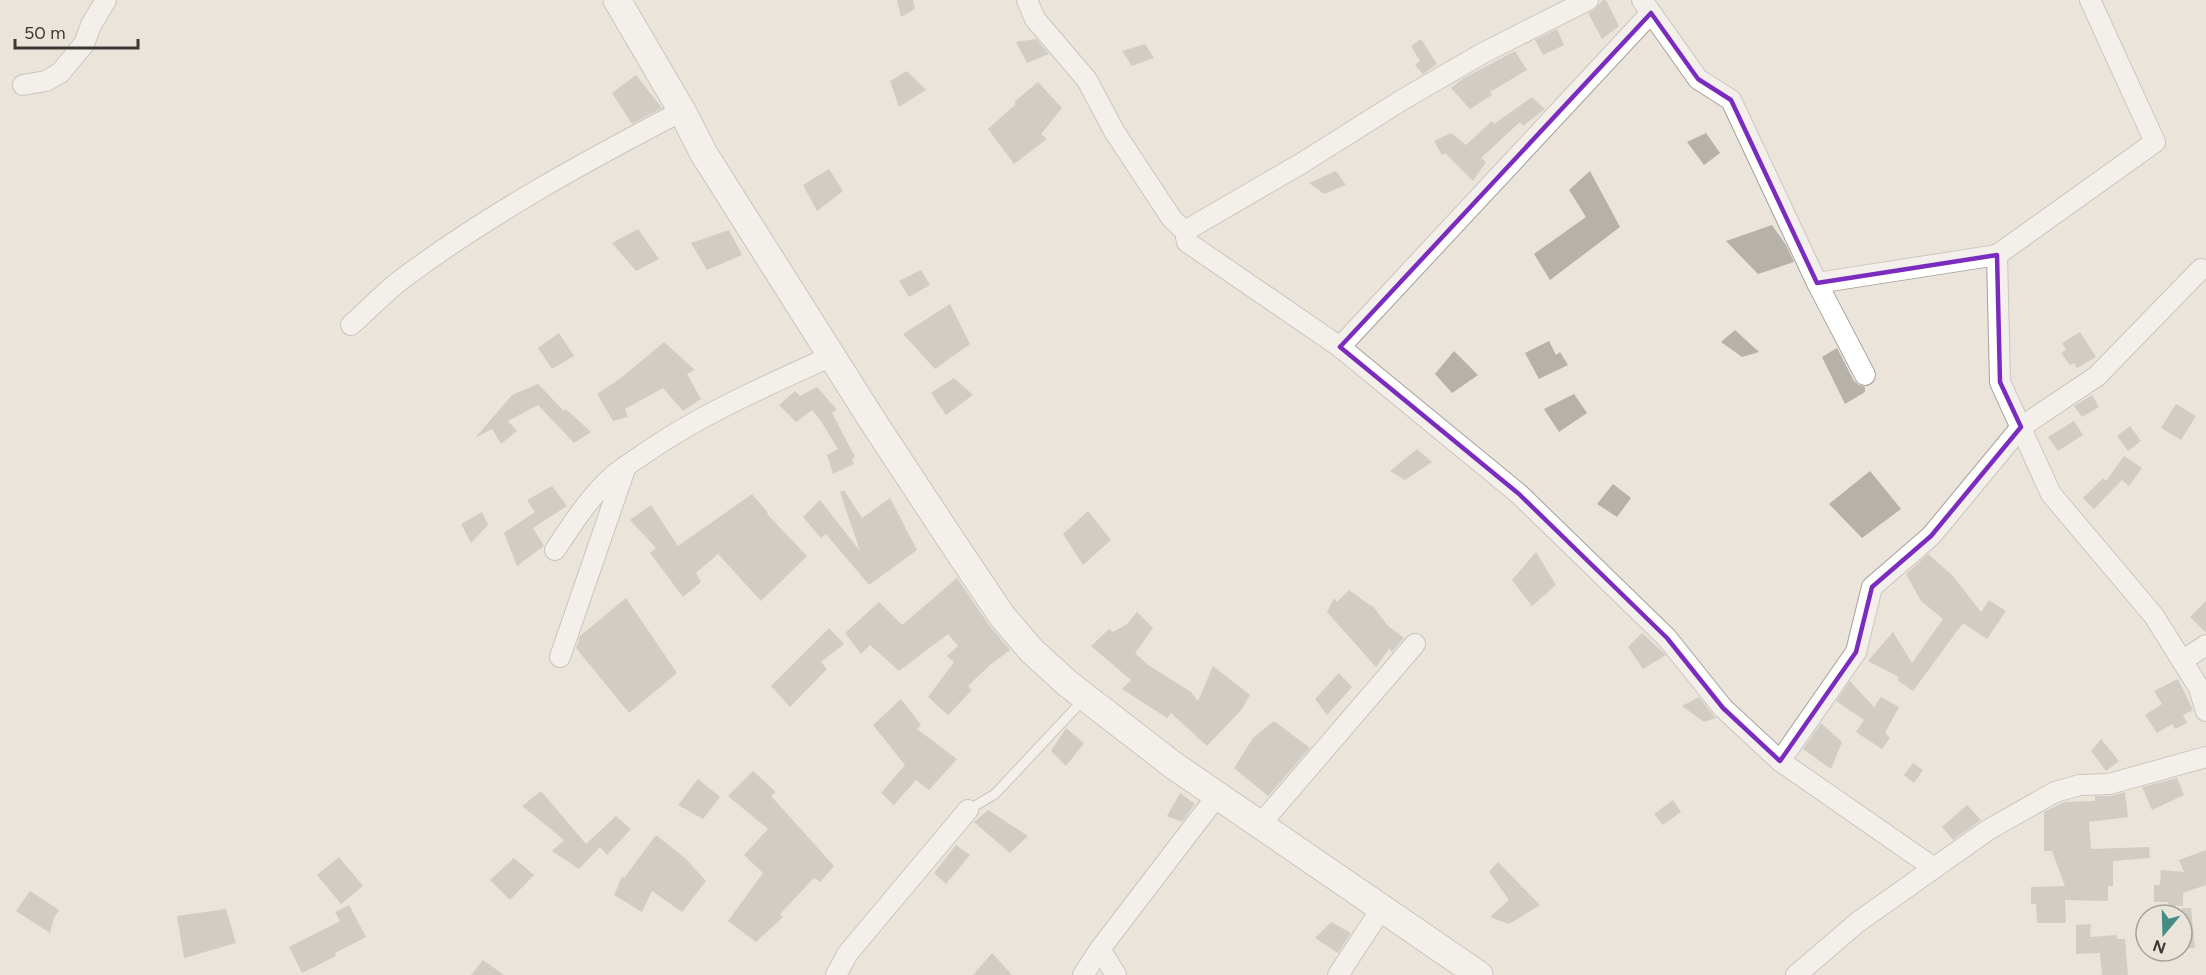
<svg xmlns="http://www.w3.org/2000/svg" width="2206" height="975" font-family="Figtree,sans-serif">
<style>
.building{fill:#b7b2a9}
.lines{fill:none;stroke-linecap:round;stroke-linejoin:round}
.lane-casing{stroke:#a6a198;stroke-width:11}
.street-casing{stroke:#a6a198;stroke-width:22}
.secondary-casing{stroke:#a6a198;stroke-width:29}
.lane{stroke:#fff;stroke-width:9}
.street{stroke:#fff;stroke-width:20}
.secondary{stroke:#fff;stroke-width:27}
.marked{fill:none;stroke:#7b2cbf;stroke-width:4.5;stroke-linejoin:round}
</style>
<rect width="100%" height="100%" fill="#eae4db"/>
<g class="building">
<polygon points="897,0 913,0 915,9 901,17"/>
<polygon points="1603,0 1606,0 1619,26 1602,39 1588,13 1594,10"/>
<polygon points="1557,29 1564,45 1543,55 1535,40"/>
<polygon points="1036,39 1049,54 1027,63 1016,42"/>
<polygon points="1421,39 1437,64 1423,74 1415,65 1420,61 1411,46"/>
<polygon points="1145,44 1154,58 1132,66 1122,51"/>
<polygon points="1515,51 1527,70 1490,92 1492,95 1470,109 1451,88 1462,79"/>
<polygon points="907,71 926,90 899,107 890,81"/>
<polygon points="636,75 662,108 632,124 612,93"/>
<polygon points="1038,82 1062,108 1041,134 1047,139 1014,164 988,129 1016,104 1014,102"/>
<polygon points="1532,97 1545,109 1523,126 1520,122 1481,158 1486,162 1473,181 1445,153 1442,155 1434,141 1451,133 1466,145 1492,121 1494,124"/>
<polygon points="1706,133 1720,153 1704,165 1687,142"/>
<polygon points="829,169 843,191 817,211 803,185"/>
<polygon points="1336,171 1346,185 1324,194 1309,183"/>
<polygon points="1590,171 1620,227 1550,280 1534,254 1586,217 1569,190"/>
<polygon points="1772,225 1786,245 1794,262 1758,274 1726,241"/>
<polygon points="638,229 659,259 636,271 612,243"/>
<polygon points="729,230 742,255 707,270 691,243"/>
<polygon points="921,270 930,285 909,297 899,281"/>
<polygon points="950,304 970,344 935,369 903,334"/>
<polygon points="1735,330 1759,352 1742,357 1721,342"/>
<polygon points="2080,332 2096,357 2077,368 2074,363 2070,365 2061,353 2066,350 2062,343"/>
<polygon points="559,333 574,356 552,369 538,348"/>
<polygon points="1549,341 1556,355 1560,352 1568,365 1539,379 1525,353"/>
<polygon points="664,342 695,370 687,374 701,399 683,411 663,388 625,409 628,417 613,421 597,394 621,378"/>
<polygon points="1837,348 1854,381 1859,385 1865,387 1865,392 1845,404 1822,357"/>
<polygon points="1454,351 1478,375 1452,393 1435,374"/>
<polygon points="954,378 973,395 946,415 931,393"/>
<polygon points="538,384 564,411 566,409 591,432 574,443 538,405 508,421 517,431 501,444 492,429 475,438 512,395"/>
<polygon points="817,387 837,410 832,413 855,457 852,459 854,464 833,474 827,455 838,449 821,421 812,410 796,422 779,405 795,391 800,396"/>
<polygon points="1574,394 1587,413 1559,432 1544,409"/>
<polygon points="2092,395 2099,407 2082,417 2074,406"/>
<polygon points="2176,404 2196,416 2181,440 2161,428"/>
<polygon points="2074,421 2083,435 2058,451 2048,437"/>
<polygon points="2130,426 2141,441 2128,451 2117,436"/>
<polygon points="1417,449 1432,462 1405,480 1390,471"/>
<polygon points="2124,456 2142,468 2129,486 2122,480 2094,509 2083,498 2103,478 2106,481"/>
<polygon points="1870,471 1901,509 1862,538 1829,504"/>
<polygon points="1613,484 1631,498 1617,517 1597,504"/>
<polygon points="552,486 567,506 533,528 544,546 517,566 504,533 535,512 527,500"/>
<polygon points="844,490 862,518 890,498 917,550 869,585 826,534 821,538 803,517 820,500 860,551 840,492"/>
<polygon points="752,494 768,513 767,514 807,556 761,601 718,554 696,573 701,582 683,597 650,553 656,548 630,520 651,505 678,546"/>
<polygon points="1088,511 1111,540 1083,565 1063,534"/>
<polygon points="482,512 488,525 471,543 461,524"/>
<polygon points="1536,552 1556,585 1532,606 1512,580"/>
<polygon points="1928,554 1952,575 1981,612 1989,600 2006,611 1987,639 1963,623 1913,691 1897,680 1899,677 1868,661 1893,632 1912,663 1943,619 1921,601 1906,574"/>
<polygon points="957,578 989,625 1010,650 990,665 968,686 972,690 948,715 928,697 954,662 947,656 958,646 948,634 899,671 870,645 861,654 845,633 879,602 902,625"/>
<polygon points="1349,590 1371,606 1372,605 1388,626 1404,638 1392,652 1389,649 1376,667 1327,612 1334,598 1337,602"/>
<polygon points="626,598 677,673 629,713 576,648 580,636"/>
<polygon points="2206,601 2206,633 2190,617"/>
<polygon points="1137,612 1153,628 1135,653 1148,665 1191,692 1198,701 1213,666 1250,695 1242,709 1207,746 1171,713 1167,718 1122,689 1131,680 1091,646 1109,629 1113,632 1127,624"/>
<polygon points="829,628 844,644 821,662 827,669 790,707 771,686"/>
<polygon points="1642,633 1666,655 1643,669 1628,647"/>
<polygon points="1339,673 1352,687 1327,715 1315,699"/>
<polygon points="2178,679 2193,710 2183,715 2187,723 2175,729 2172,724 2157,733 2145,715 2162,704 2154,691"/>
<polygon points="1850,681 1874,707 1881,697 1899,707 1885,733 1890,738 1882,749 1856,732 1864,720 1836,701"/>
<polygon points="1699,697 1714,716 1716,718 1704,722 1682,706"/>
<polygon points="901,699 921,725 917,729 957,759 929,790 916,780 894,805 881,793 905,765 873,725"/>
<polygon points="1274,721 1310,748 1268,796 1234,768 1253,738"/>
<polygon points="1821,723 1842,742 1831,769 1803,749"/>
<polygon points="1066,728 1084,743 1066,766 1051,751"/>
<polygon points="2101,739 2119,761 2106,771 2091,751"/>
<polygon points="1913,763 1923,770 1914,783 1904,775"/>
<polygon points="753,771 776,792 771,796 834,866 820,882 814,878 780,914 783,917 756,942 728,921 763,873 744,855 768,829 728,796"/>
<polygon points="2177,778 2184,795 2152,810 2142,787"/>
<polygon points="698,779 720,797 703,819 678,805"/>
<polygon points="541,791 586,844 616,816 631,829 607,855 600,847 579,869 552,851 564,840 522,806"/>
<polygon points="2125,792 2128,817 2089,822 2091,849 2149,847 2150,858 2113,861 2113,886 2108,886 2108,901 2065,900 2066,923 2037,923 2036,904 2031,904 2031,887 2065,886 2052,851 2044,851 2044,812 2064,802 2095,801 2095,796 2110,796"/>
<polygon points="1180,793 1195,804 1182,822 1167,816"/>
<polygon points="1673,800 1681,812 1663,825 1654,814"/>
<polygon points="1967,805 1981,820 1953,840 1942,827"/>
<polygon points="988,810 1028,836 1010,853 974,822"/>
<polygon points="656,835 686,859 706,881 682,912 652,891 642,912 614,895 622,877 624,878"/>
<polygon points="956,845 970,855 946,884 934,873"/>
<polygon points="2206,850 2206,885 2183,893 2183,906 2168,906 2168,902 2154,902 2154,885 2160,885 2161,870 2184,872 2179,860"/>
<polygon points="339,857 363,886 341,904 317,875"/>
<polygon points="514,858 534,875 510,900 490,880"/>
<polygon points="1498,862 1540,905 1509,924 1490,917 1509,900 1489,872"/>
<polygon points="30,891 59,910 54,918 50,933 16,911"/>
<polygon points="349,905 366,937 335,953 336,956 302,973 289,947 340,921 335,912"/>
<polygon points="2182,908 2191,908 2195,948 2182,948"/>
<polygon points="226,909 236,943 184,958 177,916"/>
<polygon points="1331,922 1351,933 1338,953 1315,938"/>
<polygon points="2091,924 2090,937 2117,935 2117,939 2125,939 2128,975 2102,975 2100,953 2076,954 2076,925"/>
<polygon points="992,953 1012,975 973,975"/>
<polygon points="483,960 504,975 471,975"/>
</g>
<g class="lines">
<g class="lane-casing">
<polyline id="lane" points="968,810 995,794 1084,699"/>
</g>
<g class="street-casing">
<g id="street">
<polyline points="1027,0 1035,19 1087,80 1114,131 1172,219 1185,231 1187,242 1340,347 1519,494 1667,638 1723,708 1780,761 1934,868"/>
<polyline points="1642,0 1698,79 1731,100 1817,283 1997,255 2000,382 2051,494 2154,616 2199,688 2206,711"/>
<polyline points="23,85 46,81 60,73 84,44 91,25 106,0"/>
<polyline points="1185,231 1302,163 1402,100 1483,53 1588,0"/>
<polyline points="1997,255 2155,142 2090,0"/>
<polyline points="1817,283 1865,375"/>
<path d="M 351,325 C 368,310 384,293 402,279 C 489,214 586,161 682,111"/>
<polyline points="1340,347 1651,13"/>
<path d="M 555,550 C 573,523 590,496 615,474 C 624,467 635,460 645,453 C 703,413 768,385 832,356"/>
<polyline points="560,657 626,466"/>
<polyline points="2182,661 2206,645"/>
<polyline points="1780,761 1856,652 1872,587 1931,536 2021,427 2097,376 2201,269"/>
<polyline points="1257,823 1264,820 1415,644"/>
<polyline points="1100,949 1116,975"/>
<polyline points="836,975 848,953 968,810"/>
<polyline points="1083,975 1100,949 1217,796"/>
<polyline points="1338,975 1382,908"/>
<polyline points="1796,975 1858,922 1988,830 2055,792 2080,785 2109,784 2206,757"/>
</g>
</g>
<g class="secondary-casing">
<polyline id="secondary" points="617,0 682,111 704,154 874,423 953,543 1002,616 1031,650 1067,683 1173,765 1479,975"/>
</g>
<use href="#lane" class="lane"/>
<use href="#street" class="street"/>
<use href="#secondary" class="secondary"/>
</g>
<path d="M0 0H2206V975H0ZM 1651,13 L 1698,79 L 1731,100 L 1817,283 L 1997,255 L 2000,382 L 2021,427 L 1931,536 L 1872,587 L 1856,652 L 1780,761 L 1723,708 L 1667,638 L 1519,494 L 1340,347 Z" fill="#eae4db" fill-opacity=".55" fill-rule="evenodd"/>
<path class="marked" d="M 1651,13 L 1698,79 L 1731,100 L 1817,283 L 1997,255 L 2000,382 L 2021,427 L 1931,536 L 1872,587 L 1856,652 L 1780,761 L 1723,708 L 1667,638 L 1519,494 L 1340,347 Z"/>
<g transform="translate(2164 933) rotate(199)"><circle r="28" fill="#eae4db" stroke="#a4a099" stroke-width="1.5"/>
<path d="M0-4.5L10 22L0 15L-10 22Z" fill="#468c83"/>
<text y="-9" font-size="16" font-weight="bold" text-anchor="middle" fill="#3b3936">N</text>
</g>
<path d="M15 39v9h123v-9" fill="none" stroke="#3b3936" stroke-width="3"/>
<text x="24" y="39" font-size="18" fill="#3b3936" stroke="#eae4db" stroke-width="4.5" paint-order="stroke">50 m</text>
</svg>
